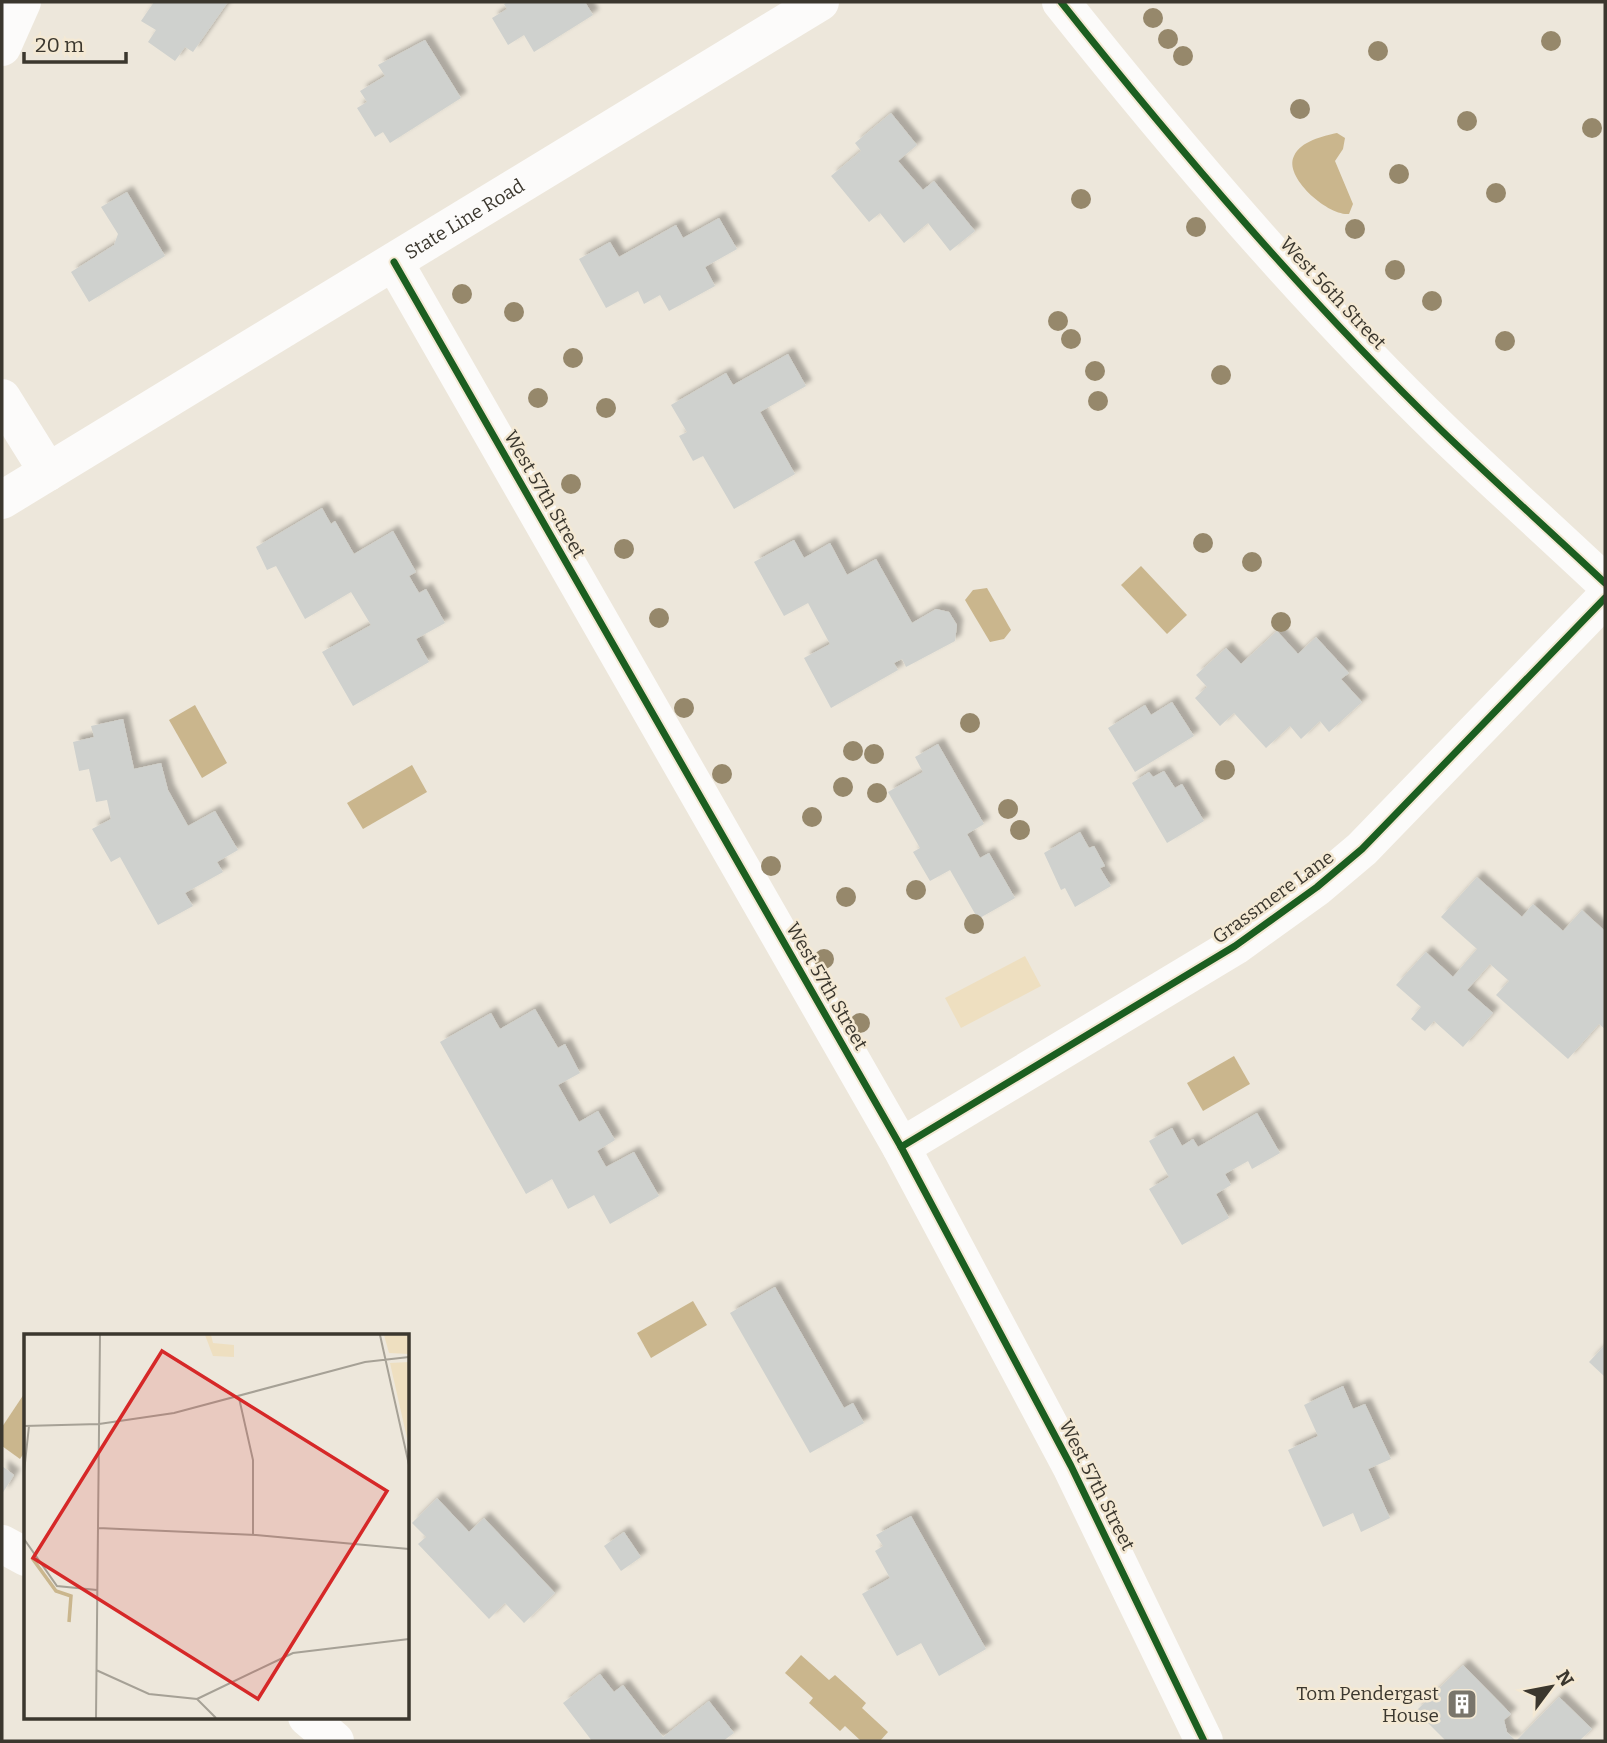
<svg xmlns="http://www.w3.org/2000/svg" width="1607" height="1743" font-family="Bitter,serif">
<style>
.green{fill:#eedfc0}
.water{fill:#cab68d}
.building{fill:#cfd1ce;filter:url(#shadow)}
.lines{fill:none;stroke-linecap:round;stroke-linejoin:round}
.street{stroke:#fcfbfa;stroke-width:38}
.secondary{stroke:#fcfbfa;stroke-width:38}
.cycleway-casing{stroke:#f4e9d4;stroke-width:11}
.cycleway{stroke:#1b5e20;stroke-width:7}
.tree{fill:#96886b}
.labels{text-anchor:middle;dominant-baseline:central;stroke-width:5;stroke-linejoin:round;paint-order:stroke}
.street-label{font-size:19px;fill:#3b372e;stroke:#f4e9d4}
.poi-label{font-size:19px;fill:#3b372e;stroke:#f4e9d4;text-anchor:end}
.inset-river{fill:none;stroke:#cab68d;stroke-width:3.5}
.inset-road{fill:none;stroke:#a6a196;stroke-width:2}
.view{fill:#d62828;fill-opacity:0.15;stroke:#d62828;stroke-width:3.5}
.inset-edge{fill:none;stroke:#3b372e;stroke-width:3.5}
</style>
<defs>
<filter id="shadow"><feDropShadow dx="6" dy="-6" stdDeviation="2" flood-color="#0004"/></filter>
</defs>
<rect width="100%" height="100%" fill="#ede7db"/>
<polygon class="green" points="1025,956 1041,986 961,1028 945,998"/>
<g class="water">
<path d="M 1337,133 L 1345,138 L 1343,149 L 1335,161 L 1353,204 L 1349,214 C 1328,216 1283,177 1294,156 C 1301,141 1323,136 1337,133 Z"/>
<polygon points="1141,566 1187,615 1167,634 1121,585"/>
<polygon points="987,588 1011,630 1004,639 990,642 965,600 973,590"/>
<polygon points="195,705 227,763 202,778 169,720"/>
<polygon points="412,765 427,792 363,829 347,803"/>
<polygon points="1234,1056 1250,1084 1203,1111 1187,1083"/>
<polygon points="693,1301 707,1325 651,1358 637,1333"/>
<polygon points="26,1391 26,1450 20,1459 2,1446 2,1427"/>
<polygon points="801,1655 829,1680 835,1675 866,1703 862,1708 888,1732 880,1741 861,1741 845,1726 840,1731 809,1703 813,1698 785,1673"/>
</g>
<g class="building">
<polygon points="154,2 228,2 193,52 185,47 175,61 148,42 156,30 141,21"/>
<polygon points="508,2 585,2 593,15 534,52 524,35 508,45 492,18 507,9 504,4"/>
<polygon points="425,40 461,98 390,143 383,132 375,137 357,108 367,102 360,91 385,76 378,65"/>
<polygon points="891,113 917,145 898,161 923,190 934,181 975,231 950,251 928,223 904,243 880,213 869,222 831,176 861,151 855,143"/>
<polygon points="127,192 165,256 89,302 71,272 114,245 118,234 101,207"/>
<polygon points="719,218 737,249 705,267 715,286 669,311 660,295 644,304 638,291 606,308 579,259 610,242 619,257 676,225 683,238"/>
<polygon points="788,354 806,386 760,412 795,474 734,509 703,456 693,461 679,436 687,432 671,405 726,373 733,385"/>
<polygon points="322,508 331,524 335,521 354,554 393,531 416,572 409,576 419,593 426,589 445,623 416,639 429,662 353,706 322,652 371,625 351,592 305,619 276,566 267,570 256,547"/>
<polygon points="794,540 804,558 830,543 847,575 876,559 912,623 936,609 949,612 957,625 955,641 906,667 902,659 894,663 898,670 831,708 804,658 830,644 808,603 784,616 754,562"/>
<polygon points="1277,631 1298,654 1316,637 1349,673 1341,679 1362,702 1329,732 1320,721 1301,739 1290,726 1266,748 1234,713 1220,726 1195,698 1207,687 1196,675 1226,648 1241,664"/>
<polygon points="1172,702 1194,736 1135,772 1108,728 1145,705 1151,715"/>
<polygon points="123,719 134,769 161,763 168,790 188,826 215,811 238,850 217,862 223,872 185,893 193,906 158,925 120,857 111,862 92,829 111,819 107,800 96,802 89,769 79,771 73,742 94,737 91,726"/>
<polygon points="938,744 984,824 967,834 980,858 989,853 1015,898 978,919 950,870 930,881 913,852 920,848 888,792 923,772 915,757"/>
<polygon points="1164,771 1175,788 1182,784 1204,821 1167,843 1132,783 1149,772 1153,777"/>
<polygon points="1080,832 1089,848 1094,846 1105,866 1100,868 1111,886 1075,907 1065,888 1061,890 1044,853"/>
<polygon points="1477,877 1522,917 1533,904 1563,931 1582,910 1605,931 1605,1029 1599,1024 1568,1059 1496,995 1509,981 1490,964 1467,990 1493,1013 1463,1047 1434,1021 1425,1031 1411,1019 1421,1007 1396,985 1426,952 1453,977 1477,949 1441,917"/>
<polygon points="535,1009 558,1048 565,1044 580,1073 558,1085 579,1122 598,1111 615,1140 597,1151 606,1167 634,1152 659,1196 610,1224 594,1195 568,1209 552,1179 526,1194 440,1042 491,1013 500,1029"/>
<polygon points="1257,1113 1280,1153 1252,1169 1248,1161 1225,1174 1231,1185 1216,1194 1229,1218 1182,1245 1149,1189 1169,1177 1149,1141 1172,1128 1182,1146 1193,1139 1198,1147"/>
<polygon points="775,1287 844,1408 853,1403 864,1423 810,1453 730,1313"/>
<polygon points="1605,1345 1605,1377 1589,1362"/>
<polygon points="1343,1386 1353,1409 1365,1404 1391,1459 1368,1469 1390,1518 1361,1532 1353,1513 1323,1527 1288,1450 1318,1436 1304,1405"/>
<polygon points="2,1466 14,1475 2,1494"/>
<polygon points="437,1498 469,1532 484,1518 555,1593 524,1623 505,1603 489,1619 418,1544 426,1537 412,1523"/>
<polygon points="911,1516 986,1649 939,1676 921,1643 897,1656 862,1594 890,1578 875,1551 883,1546 876,1535"/>
<polygon points="624,1532 641,1557 621,1571 604,1546"/>
<polygon points="1463,1665 1511,1714 1504,1720 1507,1732 1516,1741 1559,1697 1592,1729 1579,1741 1446,1741 1416,1711"/>
<polygon points="600,1674 614,1692 623,1685 663,1737 709,1701 734,1733 723,1741 592,1741 563,1703"/>
</g>
<g class="lines">
<g class="street">
<path d="M 1061,2 C 1179,150 1305,298 1442,431 C 1495,482 1551,532 1605,583"/>
<polyline points="2,47 22,2"/>
<polyline points="394,262 901,1147 1071,1466 1204,1741"/>
<polyline points="2,398 48,472"/>
<polyline points="901,1147 1235,946 1317,887 1362,849 1605,598"/>
<polyline points="2,1544 26,1557"/>
<polyline points="307,1717 335,1741"/>
</g>
<path class="secondary" id="s1" d="M 2,500 L 820,2"/>
<g class="cycleway-casing">
<g id="cycleway">
<path d="M 1061,2 C 1179,150 1305,298 1442,431 C 1495,482 1551,532 1605,583"/>
<polyline points="394,262 901,1147 1071,1466 1204,1741"/>
<polyline points="901,1147 1235,946 1317,887 1362,849 1605,598"/>
</g>
</g>
<use href="#cycleway" class="cycleway"/>
</g>
<g class="tree">
<circle cx="1153" cy="18" r="10"/>
<circle cx="1168" cy="39" r="10"/>
<circle cx="1551" cy="41" r="10"/>
<circle cx="1378" cy="51" r="10"/>
<circle cx="1183" cy="56" r="10"/>
<circle cx="1300" cy="109" r="10"/>
<circle cx="1467" cy="121" r="10"/>
<circle cx="1592" cy="128" r="10"/>
<circle cx="1399" cy="174" r="10"/>
<circle cx="1496" cy="193" r="10"/>
<circle cx="1081" cy="199" r="10"/>
<circle cx="1196" cy="227" r="10"/>
<circle cx="1355" cy="229" r="10"/>
<circle cx="1395" cy="270" r="10"/>
<circle cx="462" cy="294" r="10"/>
<circle cx="1432" cy="301" r="10"/>
<circle cx="514" cy="312" r="10"/>
<circle cx="1058" cy="321" r="10"/>
<circle cx="1071" cy="339" r="10"/>
<circle cx="1505" cy="341" r="10"/>
<circle cx="573" cy="358" r="10"/>
<circle cx="1095" cy="371" r="10"/>
<circle cx="1221" cy="375" r="10"/>
<circle cx="538" cy="398" r="10"/>
<circle cx="1098" cy="401" r="10"/>
<circle cx="606" cy="408" r="10"/>
<circle cx="571" cy="484" r="10"/>
<circle cx="1203" cy="543" r="10"/>
<circle cx="624" cy="549" r="10"/>
<circle cx="1252" cy="562" r="10"/>
<circle cx="659" cy="618" r="10"/>
<circle cx="1281" cy="622" r="10"/>
<circle cx="684" cy="708" r="10"/>
<circle cx="970" cy="723" r="10"/>
<circle cx="853" cy="751" r="10"/>
<circle cx="874" cy="754" r="10"/>
<circle cx="1225" cy="770" r="10"/>
<circle cx="722" cy="774" r="10"/>
<circle cx="843" cy="787" r="10"/>
<circle cx="877" cy="793" r="10"/>
<circle cx="1008" cy="809" r="10"/>
<circle cx="812" cy="817" r="10"/>
<circle cx="1020" cy="830" r="10"/>
<circle cx="771" cy="866" r="10"/>
<circle cx="916" cy="890" r="10"/>
<circle cx="846" cy="897" r="10"/>
<circle cx="974" cy="924" r="10"/>
<circle cx="824" cy="959" r="10"/>
<circle cx="860" cy="1023" r="10"/>
</g>
<defs>
<g id="building-square" transform="scale(1.575)"><rect x="-9" y="-9" width="18" height="18" rx="4" fill="#79756b" stroke="#f4e9d4"/><path d="M-4-6H4V6H1V3H-1V6H-4ZM-2.5-4.3h1.7v1.8h-1.7ZM.8-4.3h1.7v1.8H.8ZM-2.5-1h1.7V.8h-1.7ZM.8-1h1.7V.8H.8Z" fill="#fff"/></g>
</defs>
<g fill-rule="evenodd">
<use href="#building-square" x="1462" y="1704"/>
</g>
<g class="labels">
<g class="street-label">
<text stroke="none"><textPath href="#s1" startOffset="541">State Line Road</textPath></text>
<text transform="translate(1333 293) rotate(47)">West 56th Street</text>
<text transform="translate(545 494) rotate(60)">West 57th Street</text>
<text transform="translate(1273 897) rotate(-36)">Grassmere Lane</text>
<text transform="translate(827 986) rotate(60)">West 57th Street</text>
<text transform="translate(1097 1485) rotate(63)">West 57th Street</text>
</g>
<g class="poi-label">
<text x="1439" y="1693">Tom Pendergast<tspan x="1439" dy="22">House</tspan></text>
</g>
</g>
<g transform="translate(24 1334)">
<rect width="385" height="385" fill="#ede7db"/>
<path d="M 181,1 L 187,1 L 189,9 L 210,11 L 210,23 L 189,22 ZM 360,1 L 385,1 L 385,20 L 365,19 ZM 385,28 L 385,113 L 366,29 Z" fill="#eedfc0"/>
<path class="inset-river" d="M 8,224 L 32,257 L 47,262 L 45,288"/>
<path class="inset-road" d="M 356,1 L 385,131M 215,64 L 229,126 L 229,200M 0,92 L 75,90 L 150,79 L 341,28 L 385,23M 0,138 L 5,92M 74,194 L 232,201 L 385,215M 0,205 L 33,252 L 73,256M 72,336 L 125,360 L 173,365 L 192,384M 173,365 L 269,319 L 385,305M 72,384 L 76,1"/>
<path class="view" d="M 138,17 L 363,157 L 234,365 L 9,224 Z"/>
<rect width="385" height="385" class="inset-edge"/>
</g>
<rect width="1607" height="1743" fill="none" stroke="#3b372e" stroke-width="7"/>
<g transform="translate(1551 1687) rotate(58)" stroke="#f4e9d4" stroke-width="5" paint-order="stroke">
<path d="M0-5L12 26L0 18L-12 26Z" fill="#3b372e"/>
<text y="-10" font-size="19" font-weight="bold" text-anchor="middle" fill="#3b372e">N</text>
</g>
<path d="M24 52v10h102v-10" fill="none" stroke="#3b372e" stroke-width="3.5"/>
<text x="35" y="52" font-size="21" fill="#3b372e" stroke="#f4e9d4" stroke-width="5" paint-order="stroke">20 m</text>
</svg>
